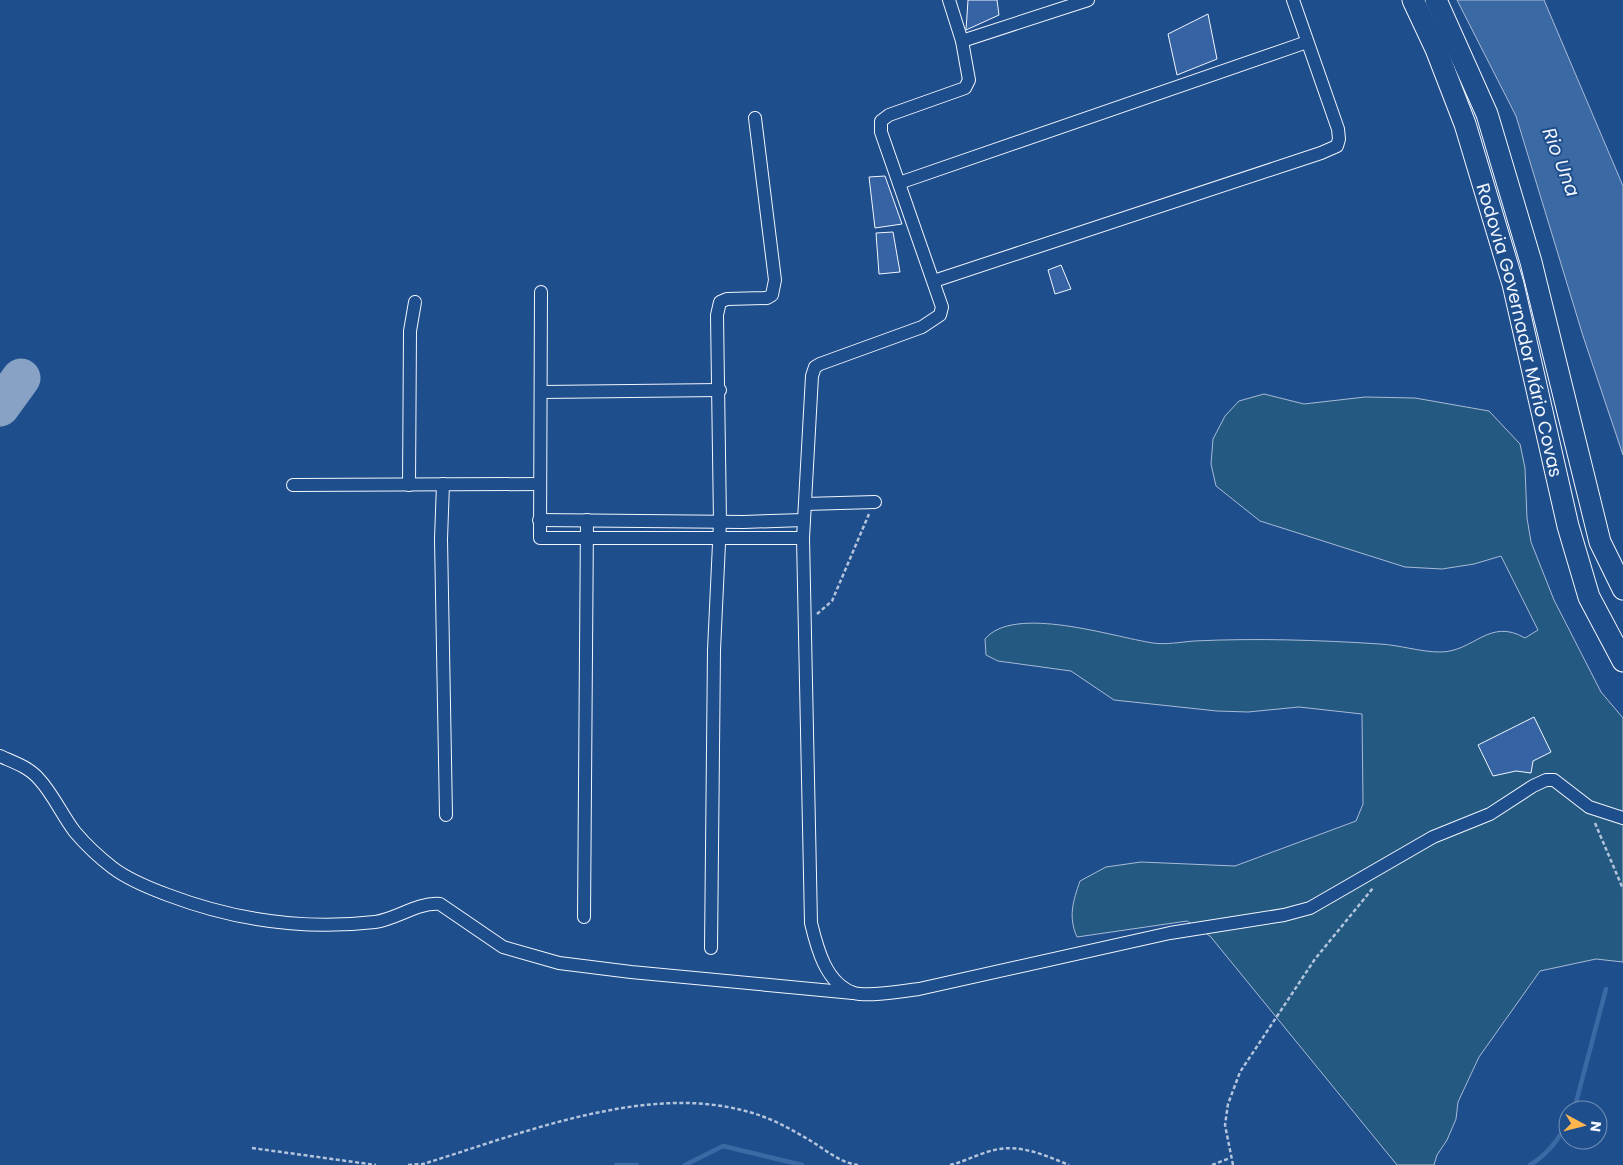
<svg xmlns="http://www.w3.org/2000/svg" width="1623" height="1165" font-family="Poppins,sans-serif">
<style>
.green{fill:#245a82;stroke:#a8bbd7}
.water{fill:#3b69a3;stroke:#a8bbd7}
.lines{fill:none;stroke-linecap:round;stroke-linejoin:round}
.stream{stroke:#3b69a3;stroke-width:4.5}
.taxiway{stroke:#88a2c6;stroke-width:39}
.building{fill:#3563a3;stroke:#f2f6ff}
.minor-casing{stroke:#f2f6ff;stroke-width:14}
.trunk-casing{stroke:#f2f6ff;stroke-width:23}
.path{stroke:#b3c4dc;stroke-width:2.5;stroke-dasharray:4 2.5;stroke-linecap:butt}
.minor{stroke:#1f4e8c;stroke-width:12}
.trunk{stroke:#1f4e8c;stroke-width:21}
.labels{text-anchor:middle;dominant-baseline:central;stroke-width:4;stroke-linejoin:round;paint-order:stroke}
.street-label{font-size:18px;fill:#f2f6ff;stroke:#1f4e8c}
.water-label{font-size:19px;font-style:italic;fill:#f2f6ff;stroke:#1f4e8c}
</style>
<rect width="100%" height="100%" fill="#1f4e8c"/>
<path class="green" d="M 1264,394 L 1304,404 L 1365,397 L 1415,398 L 1489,411 L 1520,444 L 1525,468 L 1527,518 L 1531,542 L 1554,600 L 1601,692 L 1623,718 L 1623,962 L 1596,959 L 1540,971 L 1479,1057 L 1458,1102 L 1456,1119 L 1447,1140 L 1437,1155 L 1434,1165 L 1397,1165 L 1210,936 L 1187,921 L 1077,937 C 1068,917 1073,901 1080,881 L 1106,867 L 1141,862 L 1235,866 L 1356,821 L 1363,804 L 1362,714 L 1299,707 L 1248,712 L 1217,711 L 1114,700 L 1071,671 L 998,661 L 986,655 L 985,639 C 1014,604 1113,637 1153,643 C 1166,645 1181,642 1194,641 C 1257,638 1318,640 1380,644 C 1400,645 1420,652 1440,652 C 1474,652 1489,617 1525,638 L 1538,630 L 1501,556 L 1474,564 L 1442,569 L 1405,567 L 1260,521 L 1216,486 L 1211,464 L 1213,439 L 1225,416 L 1239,401 Z"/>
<polygon class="water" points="1457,0 1544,0 1623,186 1623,455 1583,336 1516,116"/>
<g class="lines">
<g class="stream">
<polyline points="1574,1110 1606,989"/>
<polyline points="616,1165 637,1165"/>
<polyline points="685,1165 723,1146 802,1165"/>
<path d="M 1530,1165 C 1548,1154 1559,1140 1568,1121"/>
</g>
<polyline class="taxiway" points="0,407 21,378"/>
</g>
<g class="building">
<polygon points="968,0 997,0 999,15 966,30"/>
<polygon points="1208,14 1217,59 1177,75 1168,34"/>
<polygon points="885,176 902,224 875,228 869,177"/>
<polygon points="893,232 900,272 879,274 876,233"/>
<polygon points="1061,265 1071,289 1055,294 1048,270"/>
<polygon points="1534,717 1551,752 1533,761 1531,773 1516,771 1493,776 1478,745"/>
</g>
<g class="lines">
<g class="minor-casing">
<g id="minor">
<path d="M 949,0 L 962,41 L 969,80 L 965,88 L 889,115 L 881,121 L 881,132 L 942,307 L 940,315 L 922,327 L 820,364 L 815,367 L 812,376 L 803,538 L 811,923 C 817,948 826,984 854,993 C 869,997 903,991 919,989 L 1170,933 L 1284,915 L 1310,908 L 1433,837 L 1490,814 L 1533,786 L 1546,780 L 1554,780 L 1589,807 L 1623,818"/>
<polyline points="962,41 1088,0"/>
<polyline points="899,183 1307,42"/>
<polyline points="934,281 1321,153 1337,146 1339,139 1338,129 1293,0"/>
<polyline points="541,292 540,538 803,538"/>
<polyline points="542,392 720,390"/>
<polyline points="443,484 441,539 446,815"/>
<polyline points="293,485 540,484"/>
<polyline points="409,485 410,331 415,302"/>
<polyline points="805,504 875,502"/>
<polyline points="539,520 743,522 804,520"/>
<path d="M 0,756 C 13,762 29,767 39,779 C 53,794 62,815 75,832 C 86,845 100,858 113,868 C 129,880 149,888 168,895 C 234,920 305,930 375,922 C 397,919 417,902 440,904 L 503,947 L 559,963 L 631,972 L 853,993"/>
<polyline points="584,917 587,520"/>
<polyline points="711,948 714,650 720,522 717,315 720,302 727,299 767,298 772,295 775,280 755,118"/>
</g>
</g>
<g class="trunk-casing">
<g id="trunk">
<path id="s1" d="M 1413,0 L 1436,49 L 1465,124 L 1513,284 L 1568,526 L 1589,597 L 1623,661"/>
<polyline points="1436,0 1487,114 1531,262 1600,542 1623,589"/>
</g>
</g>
<g class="path">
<polyline points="817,614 832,601 869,514"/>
<polyline points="1595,823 1623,889"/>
<polyline points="252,1148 376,1165"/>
<path d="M 408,1165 L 423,1164 C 521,1134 646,1082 749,1112 C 771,1118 791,1129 811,1141 C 826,1150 840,1163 858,1165"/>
<path d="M 950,1165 C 963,1162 974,1156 987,1152 C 1016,1142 1042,1154 1069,1165"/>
<polyline points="1212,1165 1230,1158"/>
<polyline points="1233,1165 1225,1125 1228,1104 1240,1072 1315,959 1373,888"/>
</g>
<use href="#minor" class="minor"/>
<use href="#trunk" class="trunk"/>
</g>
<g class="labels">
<g class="street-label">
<text stroke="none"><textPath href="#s1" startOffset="348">Rodovia Governador Mário Covas</textPath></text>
</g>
<g class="water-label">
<text transform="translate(1561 162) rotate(69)">Rio Una</text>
</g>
</g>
<g transform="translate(1583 1125) rotate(97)"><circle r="24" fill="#1f4e8c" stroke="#7391ba"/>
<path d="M0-4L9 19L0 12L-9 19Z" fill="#ffb74d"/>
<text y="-8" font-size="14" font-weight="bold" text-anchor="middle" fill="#f2f6ff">N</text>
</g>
</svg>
